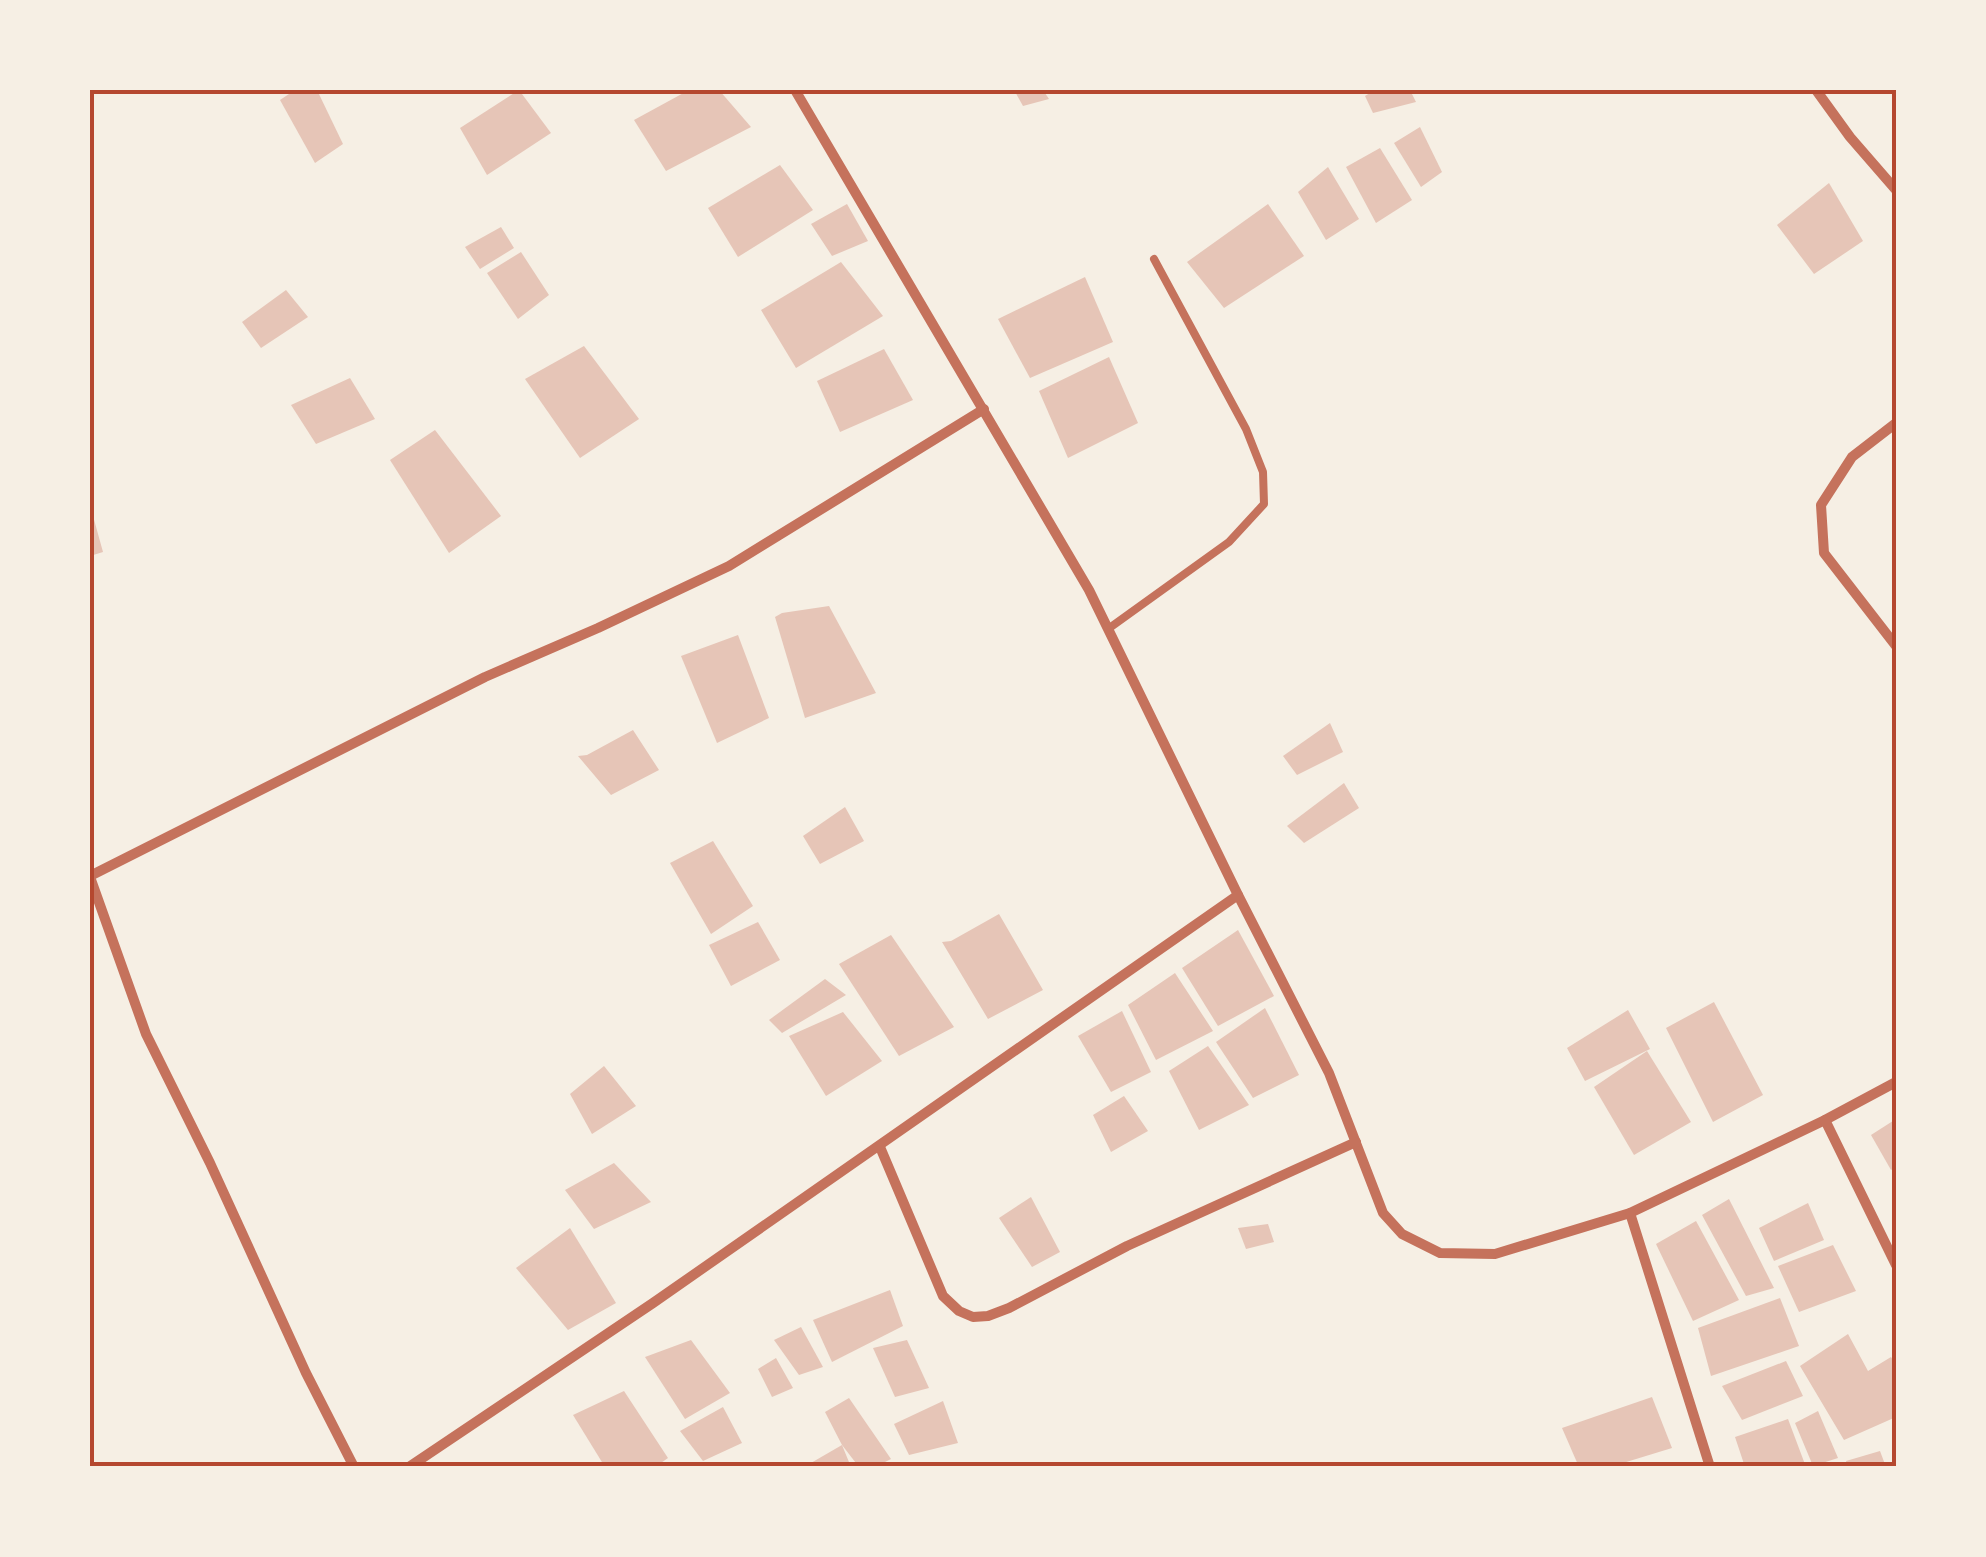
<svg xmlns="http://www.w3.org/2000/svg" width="1986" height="1557" font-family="Poppins,sans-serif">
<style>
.building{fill:#e6c5b7}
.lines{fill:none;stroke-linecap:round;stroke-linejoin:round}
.service{stroke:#c5725c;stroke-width:8}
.minor{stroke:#c5725c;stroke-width:10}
.neatline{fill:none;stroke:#b5482f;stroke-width:4}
</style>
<rect width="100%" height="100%" fill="#f6efe4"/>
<g class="building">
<polygon points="295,90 317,90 343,144 315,163 280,100"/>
<polygon points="519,90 551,133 487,175 460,128"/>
<polygon points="689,90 719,90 751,127 666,171 634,120"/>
<polygon points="1014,90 1043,90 1049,99 1023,106"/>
<polygon points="1375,90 1410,90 1416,102 1373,113 1365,96"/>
<polygon points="1420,127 1442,172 1421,187 1394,143"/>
<polygon points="1380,148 1412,200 1376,223 1346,167"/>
<polygon points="780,165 813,210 738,257 708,208"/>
<polygon points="1328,167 1359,219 1326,240 1298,192"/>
<polygon points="1829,183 1863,241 1814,274 1777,225"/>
<polygon points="847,204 868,241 832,256 811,224"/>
<polygon points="1268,204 1304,256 1224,308 1187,262"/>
<polygon points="501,227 514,248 480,269 465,247"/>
<polygon points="521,252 549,295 518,319 487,273"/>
<polygon points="841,262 883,316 796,368 761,310"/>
<polygon points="1085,277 1113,342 1030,378 998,319"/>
<polygon points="286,290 308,317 261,348 242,322"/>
<polygon points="584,346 639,419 580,458 525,379"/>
<polygon points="884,349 913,400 840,432 817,381"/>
<polygon points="1109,357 1138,423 1068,458 1039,391"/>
<polygon points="350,378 375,419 316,444 291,405"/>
<polygon points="435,430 501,516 449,553 390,460"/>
<polygon points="90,505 103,552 90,556"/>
<polygon points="829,606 876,693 805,718 775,617 782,613"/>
<polygon points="738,635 769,718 717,743 681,656"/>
<polygon points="1330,723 1343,752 1297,775 1283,756"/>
<polygon points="633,730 659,770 611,795 578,756 587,755"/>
<polygon points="1344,783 1359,808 1304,843 1287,826"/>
<polygon points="845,807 864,841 820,864 803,836"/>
<polygon points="713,841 753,906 711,934 670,863"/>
<polygon points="999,914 1043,990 988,1019 942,942 951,941"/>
<polygon points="758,922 780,960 731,986 709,945"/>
<polygon points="1238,930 1274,996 1218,1026 1182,968"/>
<polygon points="891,935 954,1027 899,1056 839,964"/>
<polygon points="1175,973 1213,1031 1156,1060 1128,1005"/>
<polygon points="825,979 846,995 782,1033 769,1020"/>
<polygon points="1714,1002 1763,1095 1713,1122 1666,1028"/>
<polygon points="1265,1008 1299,1075 1253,1098 1216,1042"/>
<polygon points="1628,1010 1650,1049 1585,1081 1567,1048"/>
<polygon points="1122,1011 1151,1072 1111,1092 1078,1036"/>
<polygon points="843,1012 882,1061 826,1096 789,1036"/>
<polygon points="1208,1046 1249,1105 1199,1130 1169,1071"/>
<polygon points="1647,1051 1691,1122 1634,1155 1594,1087"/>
<polygon points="604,1066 636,1106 592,1134 570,1094"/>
<polygon points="1124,1096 1148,1131 1111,1152 1093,1115"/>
<polygon points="1896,1119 1896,1167 1891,1170 1871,1135"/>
<polygon points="614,1163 651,1202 594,1229 565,1190"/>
<polygon points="1031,1197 1060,1252 1032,1267 999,1218"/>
<polygon points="1729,1199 1774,1288 1746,1296 1702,1215"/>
<polygon points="1808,1203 1824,1240 1774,1261 1759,1228"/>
<polygon points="1696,1221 1739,1300 1693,1321 1656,1244"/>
<polygon points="1268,1224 1274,1242 1246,1249 1238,1228"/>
<polygon points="570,1228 616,1303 568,1330 516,1268"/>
<polygon points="1833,1245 1856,1291 1799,1312 1778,1266"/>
<polygon points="890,1290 903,1326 832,1362 813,1320"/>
<polygon points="1780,1298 1799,1346 1711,1376 1698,1328"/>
<polygon points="801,1327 823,1367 799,1375 774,1340"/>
<polygon points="1848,1334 1868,1371 1891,1357 1896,1364 1896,1417 1844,1440 1800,1366"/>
<polygon points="691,1340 730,1393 685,1419 645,1357"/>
<polygon points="907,1340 929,1388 895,1397 873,1348"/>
<polygon points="776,1358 793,1388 772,1397 758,1369"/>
<polygon points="1786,1361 1803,1396 1742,1420 1722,1386"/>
<polygon points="624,1391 668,1458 655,1467 605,1467 573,1415"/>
<polygon points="1652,1397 1672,1448 1610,1467 1579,1467 1562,1428"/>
<polygon points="849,1398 891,1459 875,1467 859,1467 842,1445 825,1412"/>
<polygon points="943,1401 958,1443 909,1455 894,1424"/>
<polygon points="723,1407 742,1443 703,1461 680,1431"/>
<polygon points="1818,1411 1838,1458 1813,1466 1795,1423"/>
<polygon points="1788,1419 1806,1467 1745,1467 1735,1437"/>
<polygon points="842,1445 851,1467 804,1467"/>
<polygon points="1880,1451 1886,1467 1848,1467 1846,1461"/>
</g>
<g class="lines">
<polyline class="service" points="1108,629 1229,542 1264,504 1263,472 1246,429 1154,259"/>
<g class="minor">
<polyline points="795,90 1089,590 1238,895 1329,1073 1383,1213 1402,1234 1440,1253 1495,1254 1630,1213 1825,1120 1896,1082"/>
<polyline points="1816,90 1850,137 1896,190"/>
<polyline points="1896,423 1852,457 1821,505 1824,553 1896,646"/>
<polyline points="90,876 485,677 598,628 729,566 984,409"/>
<polyline points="90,877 146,1034 210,1163 306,1373 354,1467"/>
<polyline points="1825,1120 1896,1265"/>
<polyline points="880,1147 943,1296 959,1311 973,1317 988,1316 1009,1308 1127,1246 1356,1142"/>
<polyline points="1630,1213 1710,1467"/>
<polyline points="409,1467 653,1303 1238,895"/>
</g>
</g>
<rect width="1986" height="1557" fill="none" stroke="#f6efe4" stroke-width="185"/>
<rect x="92" y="92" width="1802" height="1372" class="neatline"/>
</svg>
